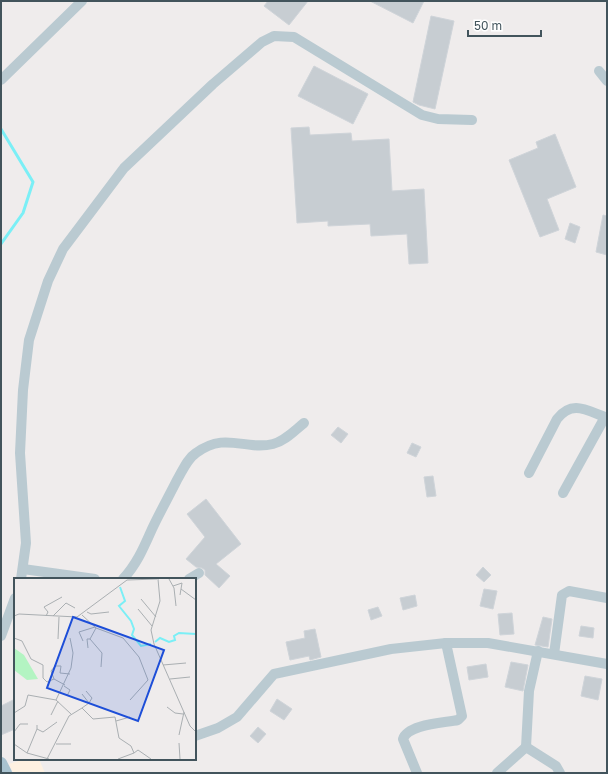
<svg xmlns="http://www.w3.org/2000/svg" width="608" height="774" font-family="'Golos Text',sans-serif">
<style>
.commercial{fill:#fef1e1}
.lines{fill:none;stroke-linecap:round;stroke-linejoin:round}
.stream{stroke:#7beff6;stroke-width:3}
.building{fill:#c7cdd2;stroke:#cfd4d9}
.minor{stroke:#bacad1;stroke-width:10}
.major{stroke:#a8c2cf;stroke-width:12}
.inset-river{fill:none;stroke:#7beff6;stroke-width:2}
.inset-road{fill:none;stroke:#aaafb2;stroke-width:1}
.view{fill:#1d4ed8;fill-opacity:0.15;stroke:#1d4ed8;stroke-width:2}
.inset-edge{fill:none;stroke:#42545c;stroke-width:2}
</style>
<rect width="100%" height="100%" fill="#efecec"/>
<polygon class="commercial" points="24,759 39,759 45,773 13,773 9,764"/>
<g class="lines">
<polyline class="stream" points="1,129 33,182 23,213 1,244"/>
</g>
<g class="building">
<polygon points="268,1 308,1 289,25 264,6"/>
<polygon points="370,1 424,1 413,23"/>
<polygon points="431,16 454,21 435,109 419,105 413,102"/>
<polygon points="314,66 368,94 353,124 298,96"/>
<polygon points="309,127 310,135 351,133 352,141 389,139 392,191 424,189 428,263 409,264 407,234 371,236 370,224 328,226 328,221 297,223 291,128"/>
<polygon points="555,134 576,187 547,199 559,230 540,237 509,160 538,148 536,142"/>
<polygon points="603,215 607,216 607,255 596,252"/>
<polygon points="570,223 580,227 575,243 565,239"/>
<polygon points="338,427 348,434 341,443 331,435"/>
<polygon points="412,443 421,447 416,457 407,453"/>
<polygon points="433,476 436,496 427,497 424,477"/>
<polygon points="206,499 241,544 216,564 230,576 219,588 205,575 205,570 202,568 196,567 186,559 205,537 187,514"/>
<polygon points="483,567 491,575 484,582 476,575"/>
<polygon points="484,589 497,591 493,609 480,606"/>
<polygon points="415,595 417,606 403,610 400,598"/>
<polygon points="378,607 382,616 371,620 368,610"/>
<polygon points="512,613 514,634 500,635 498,614"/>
<polygon points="543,617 552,619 548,647 535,645"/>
<polygon points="581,626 594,628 593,638 579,636"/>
<polygon points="315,629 321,657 310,660 309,656 290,660 286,642 305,638 304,631"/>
<polygon points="511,662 528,665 523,691 505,687"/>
<polygon points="486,664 488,677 469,680 467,667"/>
<polygon points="585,676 602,679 598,700 581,696"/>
<polygon points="15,699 15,729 1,735 1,706"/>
<polygon points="277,699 292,709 284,720 270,711"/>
<polygon points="258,727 266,734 258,743 250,736"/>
</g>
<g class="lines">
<g class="minor">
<polyline points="599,71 607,81"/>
<polyline points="1,80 82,1"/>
<path d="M 529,473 L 557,419 C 572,400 586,410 605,417"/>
<polyline points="563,493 605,417 607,418"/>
<polyline points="23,569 95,579"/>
<polyline points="21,579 26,543 20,453 23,390 29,340 48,281 63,249 124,168 213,84 262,42 274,36 294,37 422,115 438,119 472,120"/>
<path d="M 123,579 C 137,564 144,547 152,529 C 160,512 169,496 177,480 C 183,470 187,459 196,453 C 226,431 245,451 273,444 C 285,441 294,431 304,423"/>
<polyline points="189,579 199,573"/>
<polyline points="1,636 15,598"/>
<polyline points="554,654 562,595 569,591 607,598"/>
<polyline points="195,736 218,728 237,717 274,674 391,649 446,643 488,643 607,664"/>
<polyline points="526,747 529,691 538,651"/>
<path d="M 417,773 L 403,739 C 408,724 444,723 458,720 L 462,716 L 446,643"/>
<polyline points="497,773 526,747 556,766 560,773"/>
</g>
<polyline class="major" points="1,763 6,773"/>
</g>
<g transform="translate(14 578)">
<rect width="182" height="182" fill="#efecec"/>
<path d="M 0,70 L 10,77 L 24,101 L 13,102 L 0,92 Z" fill="#b3f4c2"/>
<path class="inset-river" d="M 106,9 L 111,23 L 105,28 L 117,43 L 120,51 L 118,57 L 127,68 L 137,66M 141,64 L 146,60 L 155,64 L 161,62 L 160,58 L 165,55 L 182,56"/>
<path class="inset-road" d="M 144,1 L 146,23 L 137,52 L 140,66 L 176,148 L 182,154M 155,1 L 160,10 L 162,28M 159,8 L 168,5 L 166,17M 167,11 L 182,22M 127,21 L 142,39M 124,31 L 138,48M 73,34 L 77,36 L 95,34M 68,37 L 82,50 L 109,60 L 125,79 L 134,102 L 116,122M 0,38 L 5,36 L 63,39 L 113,2 L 143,1M 32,38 L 34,34 L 30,29 L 48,19M 39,38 L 52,25 L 61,30M 0,60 L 8,63 L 17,81 L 29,87 L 29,100 L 33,104 L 40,101 L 37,93 L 41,88 L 47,88 L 46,95 L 56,96M 44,61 L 45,39M 76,61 L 88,75 L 87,89M 76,61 L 82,50M 69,63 L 65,54 L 81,49M 74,70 L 73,61 L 76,61M 149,87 L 172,85M 40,101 L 51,107M 156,101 L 176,99M 50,108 L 56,112 L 53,118M 72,113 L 78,120 L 75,125M 68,116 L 75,125 L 68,130M 42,122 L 57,90 L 59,75 L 56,60M 153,129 L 161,135 L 169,136M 0,135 L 11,128 L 14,117 L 42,122 L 57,136M 37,137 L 44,123M 102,143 L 116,139M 23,147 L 23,151 L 29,154 L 43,144M 0,154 L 6,146 L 14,146M 165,157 L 170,134M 165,165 L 166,181M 0,166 L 13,175 L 35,181M 42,166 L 57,166M 13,175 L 23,151M 120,175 L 124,172 L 137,181M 33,181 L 55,138 L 68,130 L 79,141 L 101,139 L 105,160 L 117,168 L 120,175 L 104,181"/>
<path class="view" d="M 59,39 L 150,72 L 124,143 L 33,110 Z"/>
<rect width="182" height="182" class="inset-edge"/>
</g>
<rect width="608" height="774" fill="none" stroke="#42545c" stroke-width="4"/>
<path d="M468 30v6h73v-6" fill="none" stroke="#42545c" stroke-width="2"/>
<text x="474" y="30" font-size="12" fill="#42545c" stroke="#ffffff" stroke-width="3" paint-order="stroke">50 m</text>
</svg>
